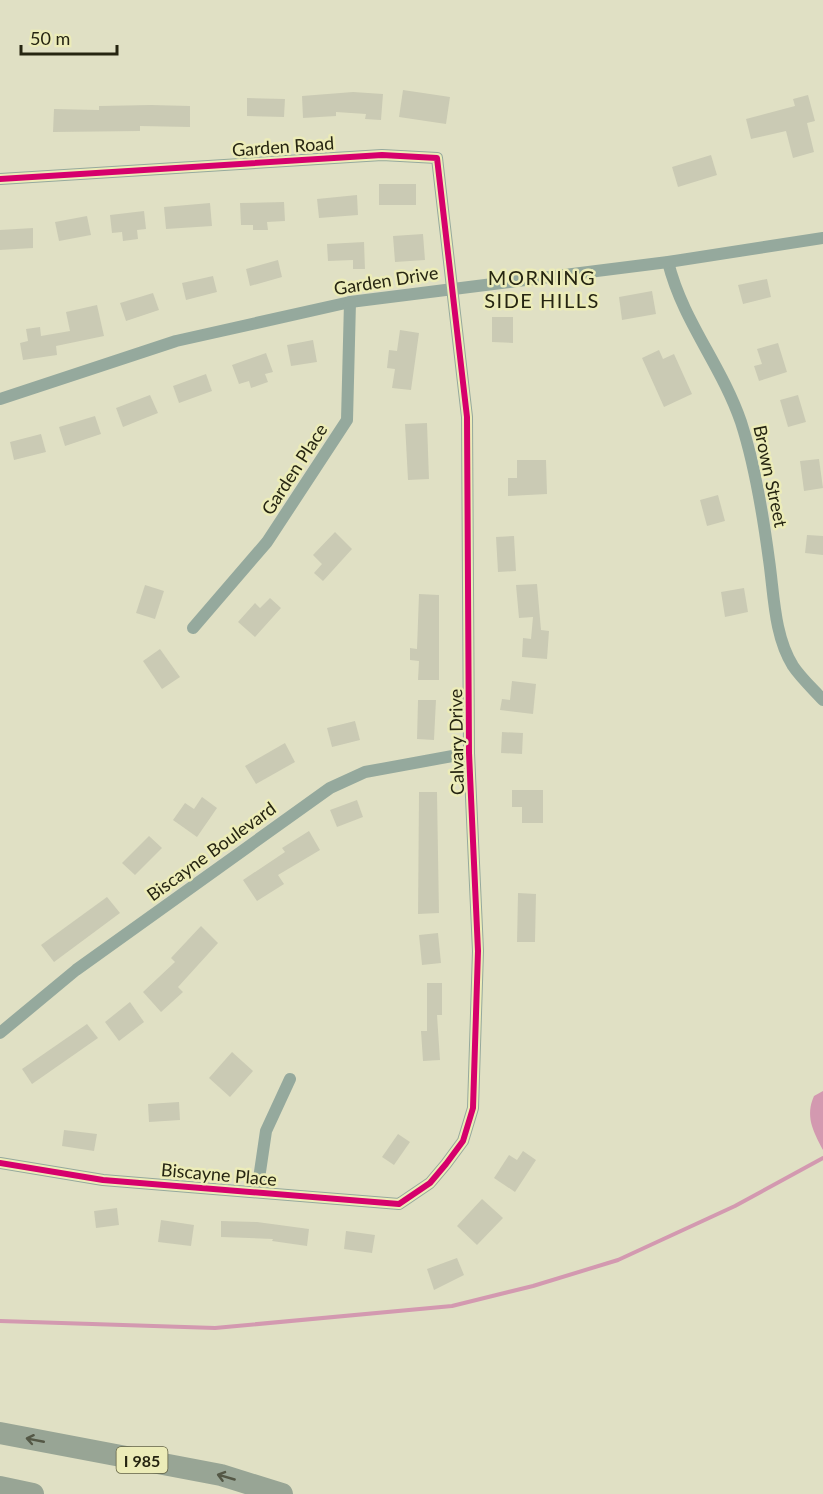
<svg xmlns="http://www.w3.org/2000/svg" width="823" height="1494" font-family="Lato,sans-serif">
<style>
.water{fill:#d399b0}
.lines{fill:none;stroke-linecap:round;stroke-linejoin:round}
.stream{stroke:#d399b0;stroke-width:4}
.building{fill:#cacab4}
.street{stroke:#95a99d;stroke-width:12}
.highway{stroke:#98a595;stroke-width:22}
.cycleway-casing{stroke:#ececb8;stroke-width:10}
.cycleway{stroke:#d6006c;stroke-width:6}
.oneway{stroke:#545846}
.labels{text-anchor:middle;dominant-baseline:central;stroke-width:5;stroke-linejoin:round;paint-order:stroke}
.shield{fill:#ececb8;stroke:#616143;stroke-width:1.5}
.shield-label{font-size:16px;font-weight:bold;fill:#262511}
.street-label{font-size:18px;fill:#262511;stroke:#ececb8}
.neighbourhood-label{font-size:20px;letter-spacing:1.5px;fill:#262511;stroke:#ececb8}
</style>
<rect width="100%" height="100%" fill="#e0e0c4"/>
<path class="water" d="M 823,1091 L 823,1150 C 813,1131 805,1116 814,1096 Z"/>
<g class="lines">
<polyline class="stream" points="0,1321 215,1328 452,1306 533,1286 618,1260 735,1206 823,1158"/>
</g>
<g class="building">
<polygon points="403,90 450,97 446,124 399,117"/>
<polygon points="353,92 383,94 381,120 365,119 366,114 336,112 336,116 303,118 302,96"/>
<polygon points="808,95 815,121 807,123 814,152 793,158 786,131 751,139 746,119 795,106 793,99"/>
<polygon points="247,98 285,99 284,117 247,116"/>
<polygon points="151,105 190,106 190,127 140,126 140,131 53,132 54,109 99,110 99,106"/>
<polygon points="711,155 717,175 678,187 672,167"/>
<rect x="379" y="184" width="37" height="21"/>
<polygon points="357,195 358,215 319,218 317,199"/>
<polygon points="284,202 285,221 267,222 268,230 253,230 253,225 241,225 240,203"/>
<polygon points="210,203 212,226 166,229 164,207"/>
<polygon points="144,211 146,229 137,230 138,239 123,241 122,232 112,233 110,215"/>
<polygon points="87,216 91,235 59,241 55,222"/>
<polygon points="33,228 33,248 0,250 0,230"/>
<polygon points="423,234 425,260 395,262 393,236"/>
<polygon points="364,242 365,269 353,269 353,260 328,261 327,244"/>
<polygon points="278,260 282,277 250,286 246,269"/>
<polygon points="213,276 217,292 186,300 182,283"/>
<polygon points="767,279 771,297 743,304 738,285"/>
<polygon points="652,291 656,314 622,320 619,297"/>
<polygon points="153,293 159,310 126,321 120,303"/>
<polygon points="97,305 104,336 56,346 57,355 23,360 20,343 28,341 26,329 40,327 41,336 70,331 66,312"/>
<polygon points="492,317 513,317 513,343 492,342"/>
<polygon points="400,330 419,333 411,390 392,388 395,369 387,368 389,350 397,351"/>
<polygon points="313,340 317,362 291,366 287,345"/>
<polygon points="778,343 787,372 759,381 754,366 762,364 757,349"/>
<polygon points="659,350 663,359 674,354 692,394 664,407 642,358"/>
<polygon points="266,353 273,372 265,374 268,382 251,388 249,381 239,384 232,365"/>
<polygon points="206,374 212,391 179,403 173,386"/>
<polygon points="150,395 158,413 123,427 116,408"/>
<polygon points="798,395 806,422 788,427 780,400"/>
<polygon points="95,416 101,434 65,446 59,427"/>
<polygon points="427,423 429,479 408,480 405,424"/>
<polygon points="41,434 46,452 14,460 10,442"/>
<polygon points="819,459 823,488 804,491 800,461"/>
<polygon points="517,460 546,460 547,494 508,496 508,478 517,478"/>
<polygon points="718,495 725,521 707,526 700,500"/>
<polygon points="335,532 352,549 323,581 314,573 322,564 313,555"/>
<polygon points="807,535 823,536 823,555 805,553"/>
<polygon points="514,536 516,571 498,572 496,537"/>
<polygon points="537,584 541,630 549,631 547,659 522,657 523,638 531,639 533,617 519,618 516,585"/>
<polygon points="145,585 164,591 155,619 136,613"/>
<polygon points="744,588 748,612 725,617 721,592"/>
<polygon points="419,594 439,595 439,680 418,680 419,661 410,660 410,648 417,649"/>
<polygon points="270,598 281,608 255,637 238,622 255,603 260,608"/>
<polygon points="160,649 180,677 162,689 143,661"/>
<polygon points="512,681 536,684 533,714 500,710 502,699 510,700"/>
<polygon points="418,700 436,700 434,740 417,739"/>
<polygon points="355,721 360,740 332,747 327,728"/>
<polygon points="502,732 523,733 522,754 501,753"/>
<polygon points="285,743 295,762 256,784 245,766"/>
<polygon points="512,790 543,790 543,823 522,823 522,807 512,807"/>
<polygon points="419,792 437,792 439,913 418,914"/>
<polygon points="202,797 217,808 197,837 173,820 185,803 194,809"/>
<polygon points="357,800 363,817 337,827 330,810"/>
<polygon points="309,831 320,850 278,875 284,884 257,901 243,880 285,852 282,848"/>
<polygon points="149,836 162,848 135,875 122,863"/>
<polygon points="518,893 536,894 535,942 517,942"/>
<polygon points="107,897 120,913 54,962 41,945"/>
<polygon points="201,926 218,943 178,987 183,992 161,1012 143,992 175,962 171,958"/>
<polygon points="438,933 441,963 422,965 419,935"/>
<polygon points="427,983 442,983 442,1015 437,1015 440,1060 423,1061 421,1031 427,1031"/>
<polygon points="130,1002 144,1022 119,1041 105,1022"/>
<polygon points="87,1024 98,1038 32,1084 22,1069"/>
<polygon points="232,1052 253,1071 230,1097 209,1078"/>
<polygon points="179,1102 180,1120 149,1122 148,1104"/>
<polygon points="64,1130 97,1134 94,1151 62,1146"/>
<polygon points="398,1134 410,1142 394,1165 382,1157"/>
<polygon points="523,1151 536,1160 515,1192 494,1178 509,1155 517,1160"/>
<polygon points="482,1199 503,1218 477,1245 457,1226"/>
<polygon points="117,1208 119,1225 96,1228 94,1211"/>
<polygon points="161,1220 194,1225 191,1246 158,1242"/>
<polygon points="221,1221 257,1222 309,1229 307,1246 272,1241 273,1239 221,1237"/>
<polygon points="346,1231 375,1235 372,1253 344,1249"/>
<polygon points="457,1258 464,1275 434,1290 427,1269"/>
</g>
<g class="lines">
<g class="street">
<polyline points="0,179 382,155 437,158 467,417 469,753 478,951 473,1108 463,1141 446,1164 430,1183 399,1204 103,1180 0,1163"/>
<path d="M 668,262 C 683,322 721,364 741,422 C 755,465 763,515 769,560 C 774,594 774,636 793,666 C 801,678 813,689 823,700"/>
<polyline points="0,399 176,341 350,302 668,262 823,238"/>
<polyline points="193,628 267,542 347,420 350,302"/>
<polyline points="0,1033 76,970 330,788 365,772 469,753"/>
<polyline points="257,1192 266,1131 290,1079"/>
</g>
<g class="highway">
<polyline points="0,1433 221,1475 282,1494"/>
<polyline points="0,1487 33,1494"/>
</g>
<g class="cycleway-casing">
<polyline id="cycleway" points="0,179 382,155 437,158 467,417 469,753 478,951 473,1108 463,1141 446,1164 430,1183 399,1204 103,1180 0,1163"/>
</g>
<use href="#cycleway" class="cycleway"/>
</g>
<defs><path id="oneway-shaft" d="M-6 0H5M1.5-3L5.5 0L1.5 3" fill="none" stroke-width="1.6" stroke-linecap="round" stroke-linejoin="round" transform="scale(1.5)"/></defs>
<g class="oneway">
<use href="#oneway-shaft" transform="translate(35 1440) rotate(-169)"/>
<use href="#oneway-shaft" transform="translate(226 1477) rotate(-164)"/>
</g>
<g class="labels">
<rect class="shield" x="116.5" y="1447" width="51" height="26" rx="4.5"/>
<g class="shield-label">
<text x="142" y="1460">I 985</text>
</g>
<g class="street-label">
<text transform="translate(283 146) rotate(-4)">Garden Road</text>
<text transform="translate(386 280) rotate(-9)">Garden Drive</text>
<text transform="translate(294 469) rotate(-57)">Garden Place</text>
<text transform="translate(771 476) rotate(78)">Brown Street</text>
<text transform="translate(456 742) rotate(-91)">Calvary Drive</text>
<text transform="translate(211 851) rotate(-36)">Biscayne Boulevard</text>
<text transform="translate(219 1174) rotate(5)">Biscayne Place</text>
</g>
<g class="neighbourhood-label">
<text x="542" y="277">MORNING<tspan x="542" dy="23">SIDE HILLS</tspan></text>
</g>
</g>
<path d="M21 45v9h96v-9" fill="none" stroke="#262511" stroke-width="3"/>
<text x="30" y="45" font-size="18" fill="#262511" stroke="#ececb8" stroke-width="4.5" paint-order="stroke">50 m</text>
</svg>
